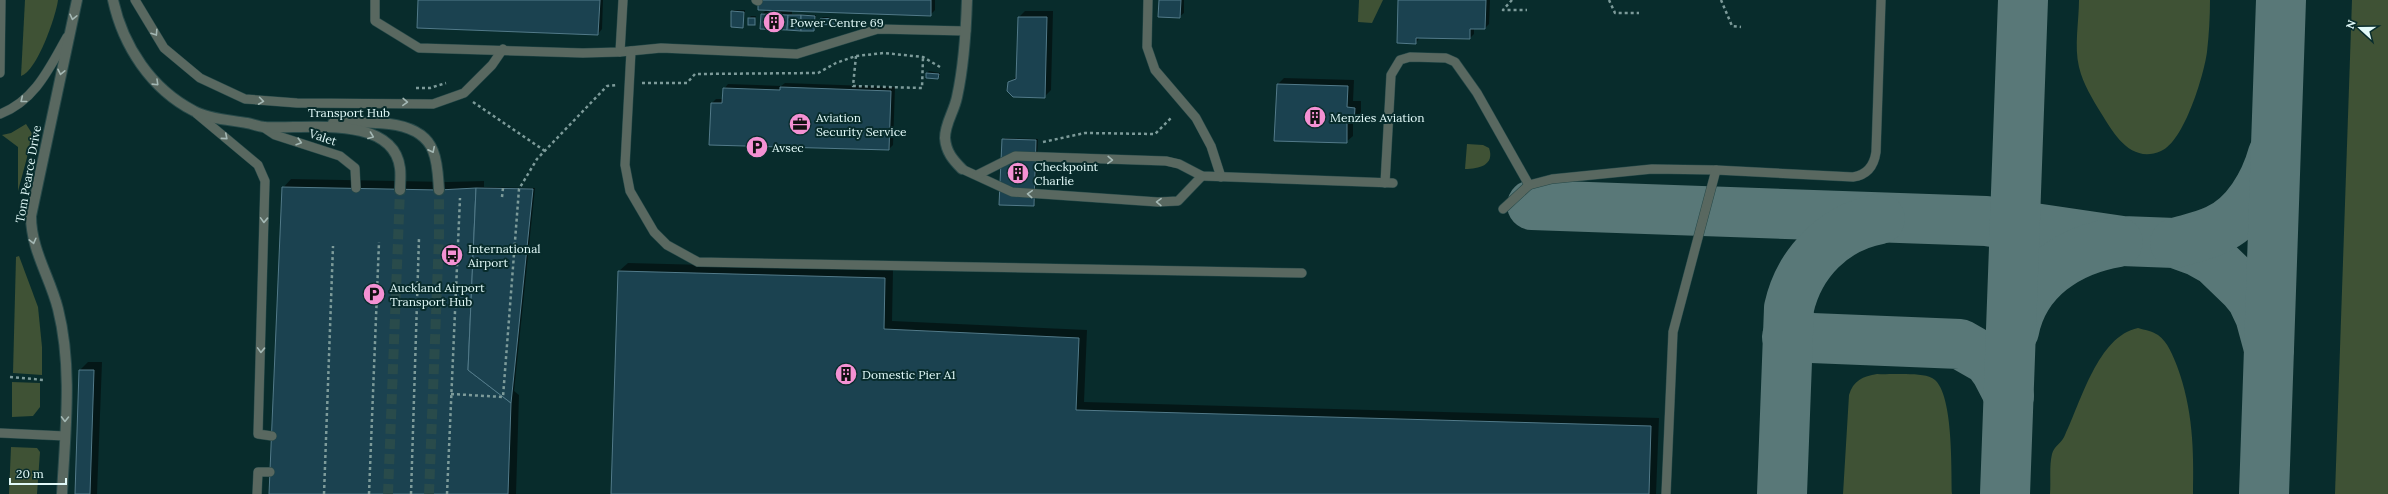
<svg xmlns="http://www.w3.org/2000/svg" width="2388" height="494" font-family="Lora,serif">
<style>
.green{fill:#3f5235}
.shadow{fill:#0007}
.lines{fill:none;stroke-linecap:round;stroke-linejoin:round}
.taxiway{stroke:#597878;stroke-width:50}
.building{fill:#1b4250;stroke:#527a89}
.minor-tunnel{stroke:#294b4b;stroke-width:10;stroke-dasharray:10 5;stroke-linecap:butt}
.tertiary-tunnel{stroke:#294b4b;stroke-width:10;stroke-dasharray:10 5;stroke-linecap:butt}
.service-casing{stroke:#264949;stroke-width:10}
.minor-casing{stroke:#264949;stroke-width:12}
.tertiary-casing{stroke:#264949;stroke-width:12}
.path{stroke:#7d9b9a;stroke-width:2.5;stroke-dasharray:3 3;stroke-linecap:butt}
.service{stroke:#596860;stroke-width:9}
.minor{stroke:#596860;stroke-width:10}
.tertiary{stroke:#596860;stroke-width:10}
.oneway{stroke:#a4b8b4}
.labels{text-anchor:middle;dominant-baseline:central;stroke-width:4;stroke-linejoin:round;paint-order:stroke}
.poi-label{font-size:12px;fill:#e1f9f8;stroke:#082c2c;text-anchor:start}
.street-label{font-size:12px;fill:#e1f9f8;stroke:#082c2c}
</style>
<rect width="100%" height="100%" fill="#082c2c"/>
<g class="green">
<path d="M 25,0 L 58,0 C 56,16 37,71 21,76 Z"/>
<polygon points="1359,0 1383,0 1372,23 1358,22"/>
<path d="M 2079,0 L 2210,0 C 2210,17 2209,34 2207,52 C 2204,75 2184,142 2161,151 C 2131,164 2114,134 2101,113 C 2092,98 2083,84 2079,67 C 2074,46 2079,21 2079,0 Z"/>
<polygon points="2352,0 2388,0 2388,494 2335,494"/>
<polygon points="26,124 33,135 32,139 18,191 18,147 2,135 11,133"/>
<path d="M 1467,144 L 1483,145 L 1489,148 C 1495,165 1479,169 1465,169 Z"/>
<polygon points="19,256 38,307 42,347 42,375 13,373 16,257"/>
<path d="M 2138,328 C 2145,330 2152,331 2158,335 C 2168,342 2173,356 2177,366 C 2193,409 2194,450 2193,494 L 2050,494 C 2051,481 2049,466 2052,454 C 2054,446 2062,443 2065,435 C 2081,402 2098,336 2138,328 Z"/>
<path d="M 1877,374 C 1891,375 1920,372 1932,378 C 1954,389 1951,471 1952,494 L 1843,494 L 1849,395 C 1853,381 1863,376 1877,374 Z"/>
<polygon points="12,382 40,383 40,407 33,416 12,417"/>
<polygon points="11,447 37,448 40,452 37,494 9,494"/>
</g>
<g class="shadow">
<polygon points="419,0 603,0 602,29 598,34"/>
<polygon points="759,0 935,0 935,10 930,15 792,10 792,14 816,15 814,30 762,14 767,9"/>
<polygon points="1160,0 1184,0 1184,13 1179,17"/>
<polygon points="1399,0 1490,0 1489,24 1485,28 1474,28 1474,34 1470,38 1420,37 1416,43"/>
<polygon points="734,10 745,10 743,27 732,12"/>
<polygon points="1025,11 1053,11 1051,90 1044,97 1011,95 1007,88 1017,75 1019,17"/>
<polygon points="751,16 756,16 754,24 749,18"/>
<polygon points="823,17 837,17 837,21 835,23 821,19"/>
<polygon points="929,71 940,73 940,76 938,78 927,73"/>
<polygon points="1284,78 1354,80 1353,101 1361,101 1361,114 1353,121 1353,136 1346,142 1278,84"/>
<polygon points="785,83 895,87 893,145 889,149 712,103 716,99 724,99 724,89 728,84 781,86"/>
<polygon points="1005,138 1038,139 1035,203 1033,205 1003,140"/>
<polygon points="291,179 448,182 484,181 484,187 535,188 514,391 519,395 516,494 271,494 283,188"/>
<polygon points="628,263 893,270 892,321 1087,330 1084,402 1659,418 1656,494 612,494 619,271"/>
<polygon points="88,362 102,362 97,494 76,494 80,370"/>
</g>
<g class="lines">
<g class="taxiway">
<polyline points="1532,205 1986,221 2122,241 2175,243 2197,251 2215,261 2243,288 2252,299 2260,316 2269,349"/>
<path d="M 2175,243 C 2188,239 2203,236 2216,230 C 2246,217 2265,183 2273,154"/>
<path d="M 2014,331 C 2024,279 2069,250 2118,242"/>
<polyline points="1787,337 1960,344 1988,360 1996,371 2009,396"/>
<path d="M 1782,494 L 1789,308 C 1799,263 1834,227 1880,219"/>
<polyline points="2005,494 2023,0"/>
<polyline points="2264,494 2281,0"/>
</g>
</g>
<g class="building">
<polygon points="418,0 600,0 598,35 417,28"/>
<polygon points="758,0 931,0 931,16 758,10"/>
<polygon points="1159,0 1181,0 1180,18 1158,17"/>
<polygon points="1398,0 1486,0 1485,29 1470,29 1470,39 1416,38 1416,44 1397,43"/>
<polygon points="731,11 744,12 743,28 731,27"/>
<polygon points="761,14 788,15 787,30 760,29"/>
<polygon points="788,15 801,15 801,31 787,30"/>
<polygon points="801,15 815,16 814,31 801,31"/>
<polygon points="1018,17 1047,17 1045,98 1013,97 1007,91 1008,82 1016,79"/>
<rect x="748" y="18" width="7" height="7"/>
<polygon points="835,18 836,24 820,25 820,19"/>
<polygon points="926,73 939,74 938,79 926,78"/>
<polygon points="1277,84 1348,86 1347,107 1355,108 1354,122 1347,122 1347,143 1274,141"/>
<polygon points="780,87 891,91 889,150 709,145 711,103 722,103 723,88 780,90"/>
<polygon points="1002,139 1036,140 1034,206 999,205"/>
<polygon points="282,187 439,190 476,188 468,370 511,403 508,494 269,494"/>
<polygon points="476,188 533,189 511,403 468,370"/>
<polygon points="618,271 885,278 884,329 1079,338 1076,410 1651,426 1649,494 611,494"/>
<polygon points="79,370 94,370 90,494 75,494"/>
</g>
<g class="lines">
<polyline class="minor-tunnel" points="429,494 439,237 439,190"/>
<polyline class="tertiary-tunnel" points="388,494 400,190"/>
<g class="service-casing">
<g id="service">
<polyline points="135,0 164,48 200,78 245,99 297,103 433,104 464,93 492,65 503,49"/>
<polyline points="375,0 375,21 419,48 583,53 620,52 661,48 797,54 878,29 966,31"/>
<polyline points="756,0 758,1"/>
<polyline points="1148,0 1147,47 1155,70 1196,118 1211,146 1221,177"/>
<polyline points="631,51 625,165 630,191 654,232 667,245 698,262 1302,273"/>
<polyline points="620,52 623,0"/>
<polyline points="0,73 1,0"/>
<path d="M 0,114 C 35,101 50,67 67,37"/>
<polyline points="197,114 258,165 265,181 258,434 272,436"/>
<polyline points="263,127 275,135 340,156 355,168 356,188"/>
<polyline points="962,169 1012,192 1158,202 1178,201 1202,176"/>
<polyline points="977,175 1015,156 1166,161 1179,164 1202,176 1393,183"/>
<polyline points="1385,183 1391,75 1400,60 1410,57 1446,58 1455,62 1477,93 1529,185"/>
<polyline points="1503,209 1529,185 1552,179 1652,169 1716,170"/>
<polyline points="0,433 65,436"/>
<polyline points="257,494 258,472 270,472"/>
<path d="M 1666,494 L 1673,332 L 1716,170 L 1853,177 C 1867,175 1874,166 1876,152 L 1881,0"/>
</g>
</g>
<g class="minor-casing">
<g id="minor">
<path d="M 333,123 C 362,123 420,116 433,151 C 438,163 438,177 439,190"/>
<path d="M 962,169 C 953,160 946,152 945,138 C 945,123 954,112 957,97 C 964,65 966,33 967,0"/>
<path d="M 62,494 C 65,434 73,368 58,309 C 50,277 31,250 31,216 L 77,0"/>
</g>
</g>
<g class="tertiary-casing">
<path id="tertiary" d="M 113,0 C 123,46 151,89 194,111 C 208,119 231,120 247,123 C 253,124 259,127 265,127 C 301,130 393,113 400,168 C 401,175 400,183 400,190"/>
</g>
<g class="path">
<polyline points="1512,0 1503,10 1527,10"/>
<polyline points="1609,0 1615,13 1639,13"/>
<polyline points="1721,0 1732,26 1741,27"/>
<polyline points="856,56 853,86 922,88 923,57"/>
<polyline points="642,83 687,83 695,74 818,73 836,63 856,56 884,53 923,57 940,67"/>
<polyline points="416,88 430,88 446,83"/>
<polyline points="473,102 545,151"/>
<polyline points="1043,142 1085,133 1155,134 1171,118"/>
<polyline points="502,197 503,188"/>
<polyline points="10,377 44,380"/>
<polyline points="451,394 503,397 519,189 537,159 607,86 617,85"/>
<polyline points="324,494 333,246"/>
<polyline points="369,494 379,242"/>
<polyline points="411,494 419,238"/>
<polyline points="447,494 460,198"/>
</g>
<use href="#service" class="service"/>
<use href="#minor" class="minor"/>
<use href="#tertiary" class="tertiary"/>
</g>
<defs><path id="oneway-chevron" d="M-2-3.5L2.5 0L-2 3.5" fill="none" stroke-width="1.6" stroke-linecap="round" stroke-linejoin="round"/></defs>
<g class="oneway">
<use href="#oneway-chevron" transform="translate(73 17) rotate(103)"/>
<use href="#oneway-chevron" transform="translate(155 33) rotate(57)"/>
<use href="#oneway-chevron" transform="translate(61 72) rotate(102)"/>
<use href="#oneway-chevron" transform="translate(156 83) rotate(44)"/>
<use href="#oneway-chevron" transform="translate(23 100) rotate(141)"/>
<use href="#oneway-chevron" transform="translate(261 101) rotate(8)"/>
<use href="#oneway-chevron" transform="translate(405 102) rotate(2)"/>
<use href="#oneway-chevron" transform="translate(371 136) rotate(21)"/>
<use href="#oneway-chevron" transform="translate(225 137) rotate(40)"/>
<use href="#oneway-chevron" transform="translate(299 142) rotate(17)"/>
<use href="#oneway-chevron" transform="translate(432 150) rotate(64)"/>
<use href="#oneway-chevron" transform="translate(1110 160) rotate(2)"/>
<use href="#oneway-chevron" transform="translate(1030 194) rotate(-176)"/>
<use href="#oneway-chevron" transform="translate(1159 202) rotate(-179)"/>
<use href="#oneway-chevron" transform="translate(264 220) rotate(92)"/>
<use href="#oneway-chevron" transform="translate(33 241) rotate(76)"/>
<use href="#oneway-chevron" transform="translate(261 350) rotate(92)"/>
<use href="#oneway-chevron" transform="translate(65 419) rotate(91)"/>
</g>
<defs>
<g id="building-disc" transform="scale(1.15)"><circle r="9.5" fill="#f491d3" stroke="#082c2c"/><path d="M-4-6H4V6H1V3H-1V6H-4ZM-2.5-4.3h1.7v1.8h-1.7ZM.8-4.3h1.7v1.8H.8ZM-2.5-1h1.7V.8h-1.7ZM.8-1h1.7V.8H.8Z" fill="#111"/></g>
<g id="office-disc" transform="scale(1.15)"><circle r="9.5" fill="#f491d3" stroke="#082c2c"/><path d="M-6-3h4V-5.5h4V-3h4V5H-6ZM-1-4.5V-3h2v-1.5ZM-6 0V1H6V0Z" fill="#111"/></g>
<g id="parking-disc" transform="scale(1.15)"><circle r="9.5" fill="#f491d3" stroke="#082c2c"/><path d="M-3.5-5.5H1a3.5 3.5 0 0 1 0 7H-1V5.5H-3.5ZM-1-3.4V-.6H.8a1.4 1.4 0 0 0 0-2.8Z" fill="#111"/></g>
<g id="bus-disc" transform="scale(1.15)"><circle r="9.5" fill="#f491d3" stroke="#082c2c"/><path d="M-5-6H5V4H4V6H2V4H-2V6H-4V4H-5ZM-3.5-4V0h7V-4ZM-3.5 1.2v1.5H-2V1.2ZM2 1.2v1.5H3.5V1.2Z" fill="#111"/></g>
</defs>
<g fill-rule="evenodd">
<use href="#building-disc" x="774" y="22"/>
<use href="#building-disc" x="1315" y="117"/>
<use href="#office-disc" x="800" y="124"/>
<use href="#parking-disc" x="757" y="147"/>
<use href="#building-disc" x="1018" y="173"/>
<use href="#bus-disc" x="452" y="255"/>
<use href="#parking-disc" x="374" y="294"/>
<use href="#building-disc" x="846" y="374"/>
</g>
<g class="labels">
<g class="poi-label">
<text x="790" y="22">Power Centre 69</text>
<text x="816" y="117">Aviation<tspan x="816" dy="14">Security Service</tspan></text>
<text x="1330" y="117">Menzies Aviation</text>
<text x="772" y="147">Avsec</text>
<text x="1034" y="166">Checkpoint<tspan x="1034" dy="14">Charlie</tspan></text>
<text x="468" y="248">International<tspan x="468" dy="14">Airport</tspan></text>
<text x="390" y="287">Auckland Airport<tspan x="390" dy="14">Transport Hub</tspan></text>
<text x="862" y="374">Domestic Pier A1</text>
</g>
<g class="street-label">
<text x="349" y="112">Transport Hub</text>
<text transform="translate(323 137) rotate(18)">Valet</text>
<text transform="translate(28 174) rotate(-80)">Tom Pearce Drive</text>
</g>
</g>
<g transform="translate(2360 28) rotate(291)" stroke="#082c2c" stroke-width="3" paint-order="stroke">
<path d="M0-3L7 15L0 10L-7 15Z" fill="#e1f9f8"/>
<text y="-6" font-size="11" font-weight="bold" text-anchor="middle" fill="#e1f9f8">N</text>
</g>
<path d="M10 478v6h56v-6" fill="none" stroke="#e1f9f8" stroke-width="2"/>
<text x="16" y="478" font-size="12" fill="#e1f9f8" stroke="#082c2c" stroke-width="3" paint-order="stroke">20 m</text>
</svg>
